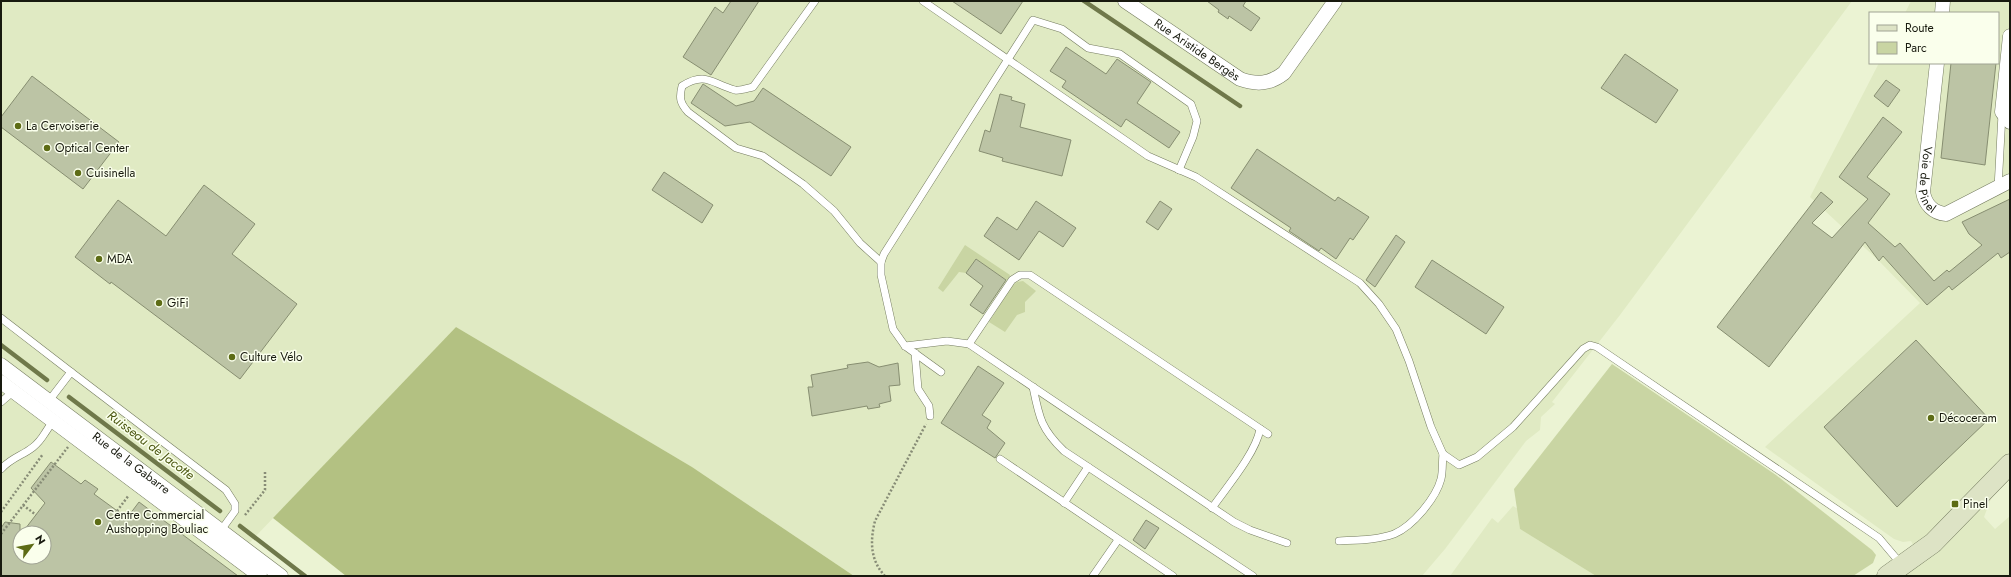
<svg xmlns="http://www.w3.org/2000/svg" width="2011" height="577" font-family="Jost,sans-serif">
<style>
.built{fill:#e0eac3;fill-rule:evenodd}
.green{fill:#c9d5a3}
.forest{fill:#b3c182}
.lines{fill:none;stroke-linecap:round;stroke-linejoin:round}
.stream{stroke:#6f784a;stroke-width:4.5}
.building{fill:#bcc4a5;stroke:#878e71}
.service-casing{stroke:#757c60;stroke-width:8}
.minor-casing{stroke:#757c60;stroke-width:15}
.secondary-casing{stroke:#757c60;stroke-width:21}
.path{stroke:#878c76;stroke-width:2.5;stroke-dasharray:2 2;stroke-linecap:butt}
.service{stroke:#fff;stroke-width:7}
.minor{stroke:#fff;stroke-width:14}
.secondary{stroke:#dde3c5;stroke-width:20}
.poi-dot{fill:#5d6c15;stroke:#faffec;stroke-width:1.5}
.labels{text-anchor:middle;dominant-baseline:central;stroke-width:3;stroke-linejoin:round;paint-order:stroke}
.street-label{font-size:12px;fill:#181a0f;stroke:#faffec}
.poi-label{font-size:12px;fill:#181a0f;stroke:#faffec;text-anchor:start}
.water-label{font-size:13px;font-style:italic;fill:#4b5710;stroke:#faffec}
</style>
<rect width="100%" height="100%" fill="#ebf3d3"/>
<g class="built">
<path d="M 1,1 L 1852,1 L 1620,315 L 1552,402 L 1555,404 L 1541,417 L 1540,430 L 1526,441 L 1445,549 L 1422,576 L 854,576 L 692,467 L 456,327 L 234,559 L 255,576 L 1,576 ZM 20,533 L 44,533 L 44,557 L 20,557 Z"/>
<polygon points="1911,1 2010,1 2010,449 1984,517 1995,529 2010,516 2010,576 1899,576 1922,561 1911,541 1903,542 1894,539 1765,447 1920,303 1879,261 1810,197 1879,63 1998,63 1998,13 1905,13"/>
<polygon points="1513,506 1518,509 1520,529 1596,576 1450,576 1492,518 1498,523"/>
</g>
<g class="green">
<polygon points="965,245 1010,275 1008,281 976,259 966,273 959,272 943,292 938,288"/>
<polygon points="1023,281 1036,291 1025,302 1025,312 1017,315 1005,332 989,322 1012,286 1017,282"/>
<polygon points="1612,364 1776,475 1872,550 1876,555 1873,563 1853,576 1596,576 1520,529 1514,489"/>
</g>
<polygon class="forest" points="456,327 692,467 854,576 346,576 273,518"/>
<g class="lines">
<g class="stream">
<polyline points="1084,1 1240,106"/>
<polyline points="1,345 47,380"/>
<polyline points="69,397 220,511"/>
<polyline points="240,526 305,576"/>
</g>
</g>
<g class="building">
<polygon points="731,1 759,1 711,75 683,57 715,7 723,13"/>
<polygon points="952,1 1023,1 1001,34"/>
<polygon points="1207,1 1246,1 1243,6 1260,18 1251,31 1229,16 1228,19 1218,12 1219,10"/>
<polygon points="1066,47 1106,74 1117,59 1151,82 1137,103 1180,132 1169,148 1126,119 1121,127 1062,87 1066,81 1050,71"/>
<polygon points="1625,54 1678,90 1656,123 1601,88"/>
<polygon points="1951,63 1996,63 1985,165 1941,158"/>
<polygon points="32,76 119,142 83,189 1,127 1,117"/>
<polygon points="1886,80 1900,90 1888,107 1874,96"/>
<polygon points="703,84 736,106 754,101 763,88 851,147 831,176 750,122 725,126 691,103"/>
<polygon points="1000,94 1012,97 1011,100 1025,104 1020,127 1071,140 1062,176 1002,161 1003,158 979,151 985,130 990,132"/>
<polygon points="1883,117 1902,132 1867,177 1890,194 1868,223 1895,247 1900,243 1934,281 1947,270 1949,272 1982,245 1969,234 1962,222 2010,199 2010,252 2001,258 1998,253 1952,290 1949,286 1927,305 1883,256 1879,261 1865,242 1769,367 1717,327 1821,192 1833,202 1812,223 1832,238 1868,199 1839,177"/>
<polygon points="1257,149 1335,201 1338,197 1369,217 1353,240 1350,238 1336,259 1321,248 1319,251 1289,231 1291,228 1231,188"/>
<polygon points="664,172 713,205 702,223 652,190"/>
<polygon points="204,185 255,224 232,254 297,304 240,379 111,282 110,284 75,257 118,200 166,236"/>
<polygon points="1036,201 1076,228 1063,247 1039,231 1019,260 984,236 997,217 1017,230"/>
<polygon points="1160,201 1172,209 1158,230 1146,222"/>
<polygon points="1396,235 1405,242 1375,287 1366,280"/>
<polygon points="976,259 1006,280 983,314 970,305 983,286 966,273"/>
<polygon points="1432,260 1504,307 1486,334 1415,287"/>
<polygon points="1916,340 1989,419 1897,507 1824,427"/>
<polygon points="868,362 879,367 898,363 900,385 889,386 891,401 879,404 880,407 868,409 867,406 812,416 808,387 813,387 811,375 848,368 847,365"/>
<polygon points="978,366 1004,383 982,415 991,421 987,428 1005,443 995,458 941,423"/>
<polygon points="51,462 81,484 85,480 98,489 94,494 127,518 139,502 238,576 1,576 1,528 5,522 20,524 20,557 44,557 44,533 22,533 45,503 31,488"/>
<polygon points="1146,520 1159,528 1145,549 1133,540"/>
</g>
<g class="lines">
<g class="service-casing">
<g id="service">
<path d="M 815,1 L 753,87 C 748,88 740,91 735,90 C 712,84 706,71 682,86 C 679,98 680,103 688,112 L 736,148 L 763,156 L 803,184 L 834,211 L 860,243 L 881,262"/>
<polyline points="923,1 1148,156 1196,177 1360,283 1379,304 1396,329 1409,361 1431,427 1443,454 1459,465 1477,457 1513,427 1583,349 1590,345 1597,347 1879,538 1901,564"/>
<polyline points="1998,188 2002,114"/>
<polyline points="1,318 71,372"/>
<polyline points="969,344 1012,280 1020,275 1030,275 1268,434"/>
<polyline points="905,346 947,341 969,344 1234,522 1250,530 1287,543"/>
<polyline points="915,353 918,389 929,406 930,416"/>
<polyline points="941,372 905,346 893,329 881,275 881,262 884,254 1033,20 1062,29 1088,48 1120,54 1191,104 1197,121 1193,137 1179,170"/>
<path d="M 1033,387 C 1039,417 1041,429 1064,451 L 1253,576"/>
<polyline points="1,402 15,390"/>
<polyline points="48,402 71,372 226,490 235,504 235,511 219,533"/>
<polyline points="1000,459 1173,576"/>
<path d="M 1,469 C 17,452 31,456 45,433 C 48,429 51,424 53,419"/>
<polyline points="1064,503 1088,467"/>
<path d="M 1212,508 C 1226,488 1256,453 1260,429"/>
<path d="M 1339,541 C 1358,540 1377,540 1394,534 C 1413,526 1436,498 1441,479 C 1443,471 1442,462 1443,454"/>
<polyline points="1093,576 1118,540"/>
</g>
</g>
<g class="minor-casing">
<g id="minor">
<path id="s1" d="M 1125,1 L 1240,79 C 1257,85 1270,84 1284,73 L 1335,1"/>
<polyline points="1942,13 1943,1"/>
<polyline points="2010,36 2002,112 2010,122"/>
<path id="s2" d="M 1937,63 L 1923,192 C 1925,204 1933,213 1946,214 L 2010,181"/>
<path id="s3" d="M 1,365 L 281,576"/>
<polyline points="1,382 260,576"/>
</g>
</g>
<g class="secondary-casing">
<polyline id="secondary" points="1887,576 1933,543 2010,464"/>
</g>
<g class="path">
<polyline points="23,505 36,515"/>
<polyline points="117,511 129,495"/>
<polyline points="1,512 43,454"/>
<polyline points="245,515 265,490 265,471"/>
<polyline points="1,534 68,447"/>
<path d="M 885,576 C 870,560 870,541 875,521 L 926,424"/>
</g>
<use href="#service" class="service"/>
<use href="#minor" class="minor"/>
<use href="#secondary" class="secondary"/>
</g>
<g class="poi-dot">
<circle cx="18" cy="126" r="4"/>
<circle cx="47" cy="148" r="4"/>
<circle cx="78" cy="173" r="4"/>
<circle cx="99" cy="259" r="4"/>
<circle cx="159" cy="303" r="4"/>
<circle cx="232" cy="357" r="4"/>
<circle cx="1931" cy="418" r="4"/>
<rect x="1951" y="500" width="8" height="8" rx="2"/>
<circle cx="98" cy="522" r="4"/>
</g>
<g class="labels">
<g class="street-label">
<text stroke="none"><textPath href="#s1" startOffset="87">Rue Aristide Bergès</textPath></text>
<text stroke="none"><textPath href="#s2" startOffset="118">Voie de Pinel</textPath></text>
<text stroke="none"><textPath href="#s3" startOffset="163">Rue de la Gabarre</textPath></text>
</g>
<g class="poi-label">
<text x="26" y="126">La Cervoiserie</text>
<text x="55" y="148">Optical Center</text>
<text x="86" y="173">Cuisinella</text>
<text x="107" y="259">MDA</text>
<text x="167" y="303">GiFi</text>
<text x="240" y="357">Culture Vélo</text>
<text x="1939" y="418">Décoceram</text>
<text x="1963" y="504">Pinel</text>
<text x="106" y="515">Centre Commercial<tspan x="106" dy="14">Aushopping Bouliac</tspan></text>
</g>
<g class="water-label">
<text transform="translate(151 445) rotate(37)">Ruisseau de Jacotte</text>
</g>
</g>
<rect width="2011" height="577" fill="none" stroke="#181a0f" stroke-width="4"/>
<rect x="1869" y="12" width="130" height="52" fill="#faffec" stroke="#a0a394"/>
<rect x="1877" y="25" width="20" height="6" fill="#dde3c5" stroke="#a0a394"/>
<text x="1905" y="32" font-size="12" fill="#181a0f">Route</text>
<rect x="1877" y="42" width="20" height="12" fill="#c9d5a3" stroke="#a0a394"/>
<text x="1905" y="52" font-size="12" fill="#181a0f">Parc</text>
<g transform="translate(32 545) rotate(58)"><circle r="19" fill="#faffec" stroke="#a0a394"/>
<path d="M0-3L7 15L0 10L-7 15Z" fill="#5d6c15"/>
<text y="-6" font-size="11" font-weight="bold" text-anchor="middle" fill="#181a0f">N</text>
</g>
</svg>
